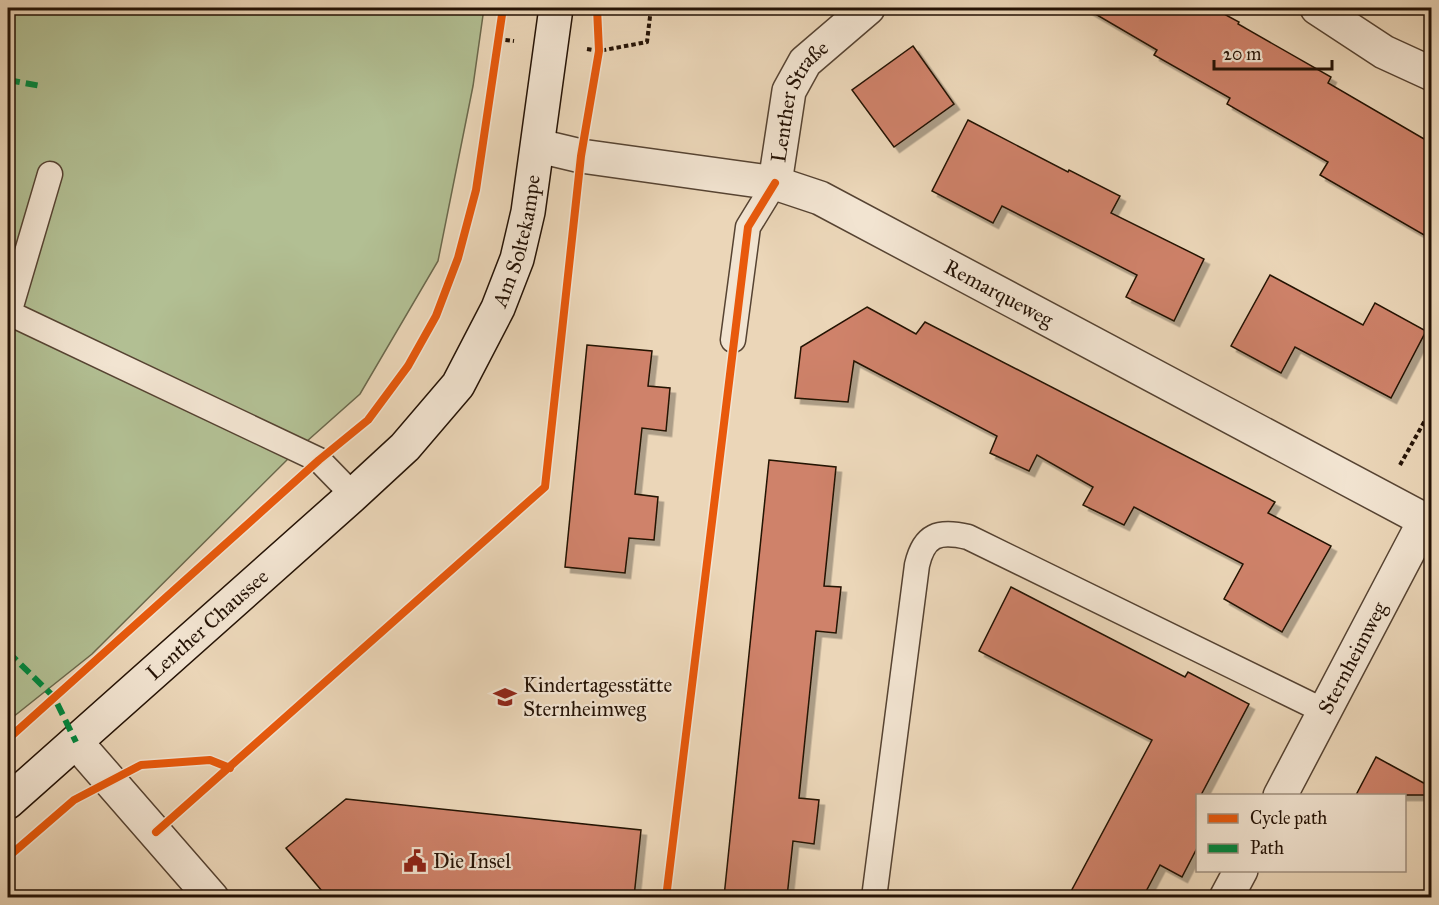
<svg xmlns="http://www.w3.org/2000/svg" width="1439" height="905" font-family="'IM FELL Great Primer',serif">
<style>
.green{fill:#b2bf93;stroke:#6b684c;stroke-width:1.5}
.building{fill:#cf826a;stroke:#241205;stroke-width:1.5;filter:url(#shadow)}
.lines{fill:none;stroke-linecap:round;stroke-linejoin:round}
.lane-casing{stroke:#564332;stroke-width:27}
.street-casing{stroke:#564332;stroke-width:36}
.secondary-casing{stroke:#241205;stroke-width:36}
.path{stroke:#241205;stroke-width:4;stroke-dasharray:4.5 3;stroke-linecap:butt}
.lane{stroke:#f2e4d1;stroke-width:24}
.street{stroke:#f2e4d1;stroke-width:33}
.secondary{stroke:#f2e4d1;stroke-width:33}
.quiet{stroke:#00873e;stroke-width:6;stroke-dasharray:12 6;stroke-linecap:butt}
.cycleway-casing{stroke:#f2e4d1;stroke-width:11}
.cycleway{stroke:#e8590c;stroke-width:8}
.labels{text-anchor:middle;dominant-baseline:central;stroke-width:4.5;stroke-linejoin:round;paint-order:stroke}
.street-label{font-size:21px;fill:#241205;stroke:#f2e4d1}
.poi-label{font-size:21px;fill:#241205;stroke:#f2e4d1;text-anchor:start}
</style>
<defs>
<filter id="shadow"><feDropShadow dx="5.5" dy="5.5" stdDeviation="0" flood-color="#0004"/></filter>
</defs>
<rect width="100%" height="100%" fill="#ebd6b8"/>
<filter id="stains"><feTurbulence type="fractalNoise" baseFrequency=".00333" numOctaves="4"/><feColorMatrix values="0 0 0 0 .2 0 0 0 0 .09 0 0 0 0 .02 0 0 0 .5 -.17"/></filter>
<radialGradient id="worn" r=".72"><stop offset=".6" stop-color="#630" stop-opacity="0"/><stop offset="1" stop-color="#630" stop-opacity=".3"/></radialGradient>
<polygon class="green" points="8,8 484,8 473,86 438,261 360,394 297,450 92,654 8,721"/>
<g class="building">
<polygon points="1085,8 1213,8 1239,22 1238,24 1331,77 1328,83 1431,143 1431,239 1320,175 1328,162 1227,104 1230,98 1154,55 1157,50"/>
<polygon points="913,46 954,104 894,147 852,90"/>
<polygon points="968,120 1068,172 1069,170 1120,196 1111,213 1204,259 1174,321 1126,297 1137,275 1002,206 993,223 932,191"/>
<polygon points="1270,275 1363,325 1375,303 1426,331 1391,398 1295,347 1281,373 1231,346"/>
<polygon points="867,307 916,334 925,322 1275,502 1268,513 1331,546 1282,632 1224,599 1243,564 1134,507 1124,525 1083,505 1093,487 1037,455 1029,471 990,453 997,436 854,361 848,402 795,398 801,347"/>
<polygon points="587,345 652,351 648,386 670,388 666,431 642,428 635,494 658,497 654,540 629,538 625,573 565,567"/>
<polygon points="769,460 836,467 824,586 841,587 836,633 816,631 799,798 819,800 814,844 793,841 787,897 724,897"/>
<polygon points="1011,587 1185,677 1188,672 1249,704 1201,795 1197,795 1197,848 1182,877 1160,865 1143,897 1068,897 1152,740 979,651"/>
<polygon points="1376,757 1431,787 1431,795 1356,795"/>
<polygon points="346,799 641,830 634,897 327,897 286,848"/>
</g>
<g class="lines">
<g class="lane-casing">
<g id="lane">
<polyline points="50,174 9,313 319,460 353,495"/>
<polyline points="733,340 748,227 775,183"/>
<path d="M 874,898 L 917,565 C 924,535 938,530 968,537 L 1324,711"/>
</g>
</g>
<g class="street-casing">
<g id="street">
<polyline points="1317,8 1384,52 1432,74"/>
<path id="s1" d="M 539,146 L 581,156 L 775,183 L 820,198 L 1432,524"/>
<path id="s2" d="M 775,183 L 789,91 L 805,62 L 868,8"/>
<polyline points="76,742 212,898"/>
<path id="s3" d="M 1280,796 L 1425,520"/>
<polyline points="1226,898 1241,870"/>
</g>
</g>
<g class="secondary-casing">
<g id="secondary">
<path id="s4" d="M 8,802 L 353,495 L 405,447 L 458,385 L 498,308 L 517,259 L 528,212 L 556,8"/>
</g>
</g>
<g class="path">
<polyline points="498,39 514,41"/>
<polyline points="587,49 599,51 647,42 651,8"/>
<polyline points="1400,465 1432,408"/>
</g>
<use href="#lane" class="lane"/>
<use href="#street" class="street"/>
<use href="#secondary" class="secondary"/>
<g class="quiet">
<polyline points="8,80 41,86"/>
<polyline points="8,312 9,313"/>
<polyline points="8,652 54,697 76,742"/>
</g>
<g class="cycleway-casing">
<g id="cycleway">
<polyline points="8,739 319,460 368,420 408,366 436,316 458,258 476,190 503,8"/>
<polyline points="156,832 545,487 581,156 599,51 597,8"/>
<polyline points="8,857 74,800 141,765 210,760 230,768"/>
<polyline points="666,898 748,227 775,183"/>
</g>
</g>
<use href="#cycleway" class="cycleway"/>
</g>
<defs>
<g id="school-bare" transform="scale(1.8)"><path d="M0-5L7-2L0 1L-7-2ZM-4 1L0 2.5L4 1V4Q0 6-4 4Z" fill="#8f2418" stroke="#f2e4d1" stroke-width="2.5" paint-order="stroke"/></g>
<g id="civic-bare" transform="scale(1.8)"><path d="M-.6-6.5H3V-4.5H.6V-3L4-1V1h2V6H-6V1h2V-1L-.6-3ZM-1.2 2.5V6h2.4V2.5Z" fill="#8f2418" stroke="#f2e4d1" stroke-width="2.5" paint-order="stroke"/></g>
</defs>
<g fill-rule="evenodd">
<use href="#school-bare" x="505" y="697"/>
<use href="#civic-bare" x="415" y="861"/>
</g>
<g class="labels">
<g class="street-label">
<text stroke="none"><textPath href="#s2" startOffset="87">Lenther Straße</textPath></text>
<text stroke="none"><textPath href="#s4" startOffset="771">Am Soltekampe</textPath></text>
<text stroke="none"><textPath href="#s1" startOffset="489">Remarqueweg</textPath></text>
<text stroke="none"><textPath href="#s4" startOffset="267">Lenther Chaussee</textPath></text>
<text stroke="none"><textPath href="#s3" startOffset="156">Sternheimweg</textPath></text>
</g>
<g class="poi-label">
<text x="523" y="685">Kindertagesstätte<tspan x="523" dy="24">Sternheimweg</tspan></text>
<text x="433" y="861">Die Insel</text>
</g>
</g>
<rect width="1439" height="905" fill="none" stroke="#ebd6b8" stroke-width="30"/>
<rect x="9" y="9" width="1421" height="887" fill="none" stroke="#241205" stroke-width="3"/>
<rect x="15" y="15" width="1409" height="875" fill="none" stroke="#241205" stroke-width="1.5"/>
<rect x="1196" y="794" width="210" height="78" fill="#f2e4d1" stroke="#a0907f" stroke-width="1.5"/>
<rect x="1208" y="814" width="30" height="9" fill="#e8590c" stroke="#a0907f" stroke-width="1.5"/>
<text x="1250" y="824" font-size="18" fill="#241205">Cycle path</text>
<rect x="1208" y="844" width="30" height="9" fill="#00873e" stroke="#a0907f" stroke-width="1.5"/>
<text x="1250" y="854" font-size="18" fill="#241205">Path</text>
<path d="M1214 60v9h118v-9" fill="none" stroke="#241205" stroke-width="3"/>
<text x="1223" y="60" font-size="18" fill="#241205" stroke="#f2e4d1" stroke-width="4.5" paint-order="stroke">20 m</text>
<rect width="100%" height="100%" filter="url(#stains)"/>
<rect width="100%" height="100%" fill="url(#worn)"/>
</svg>
